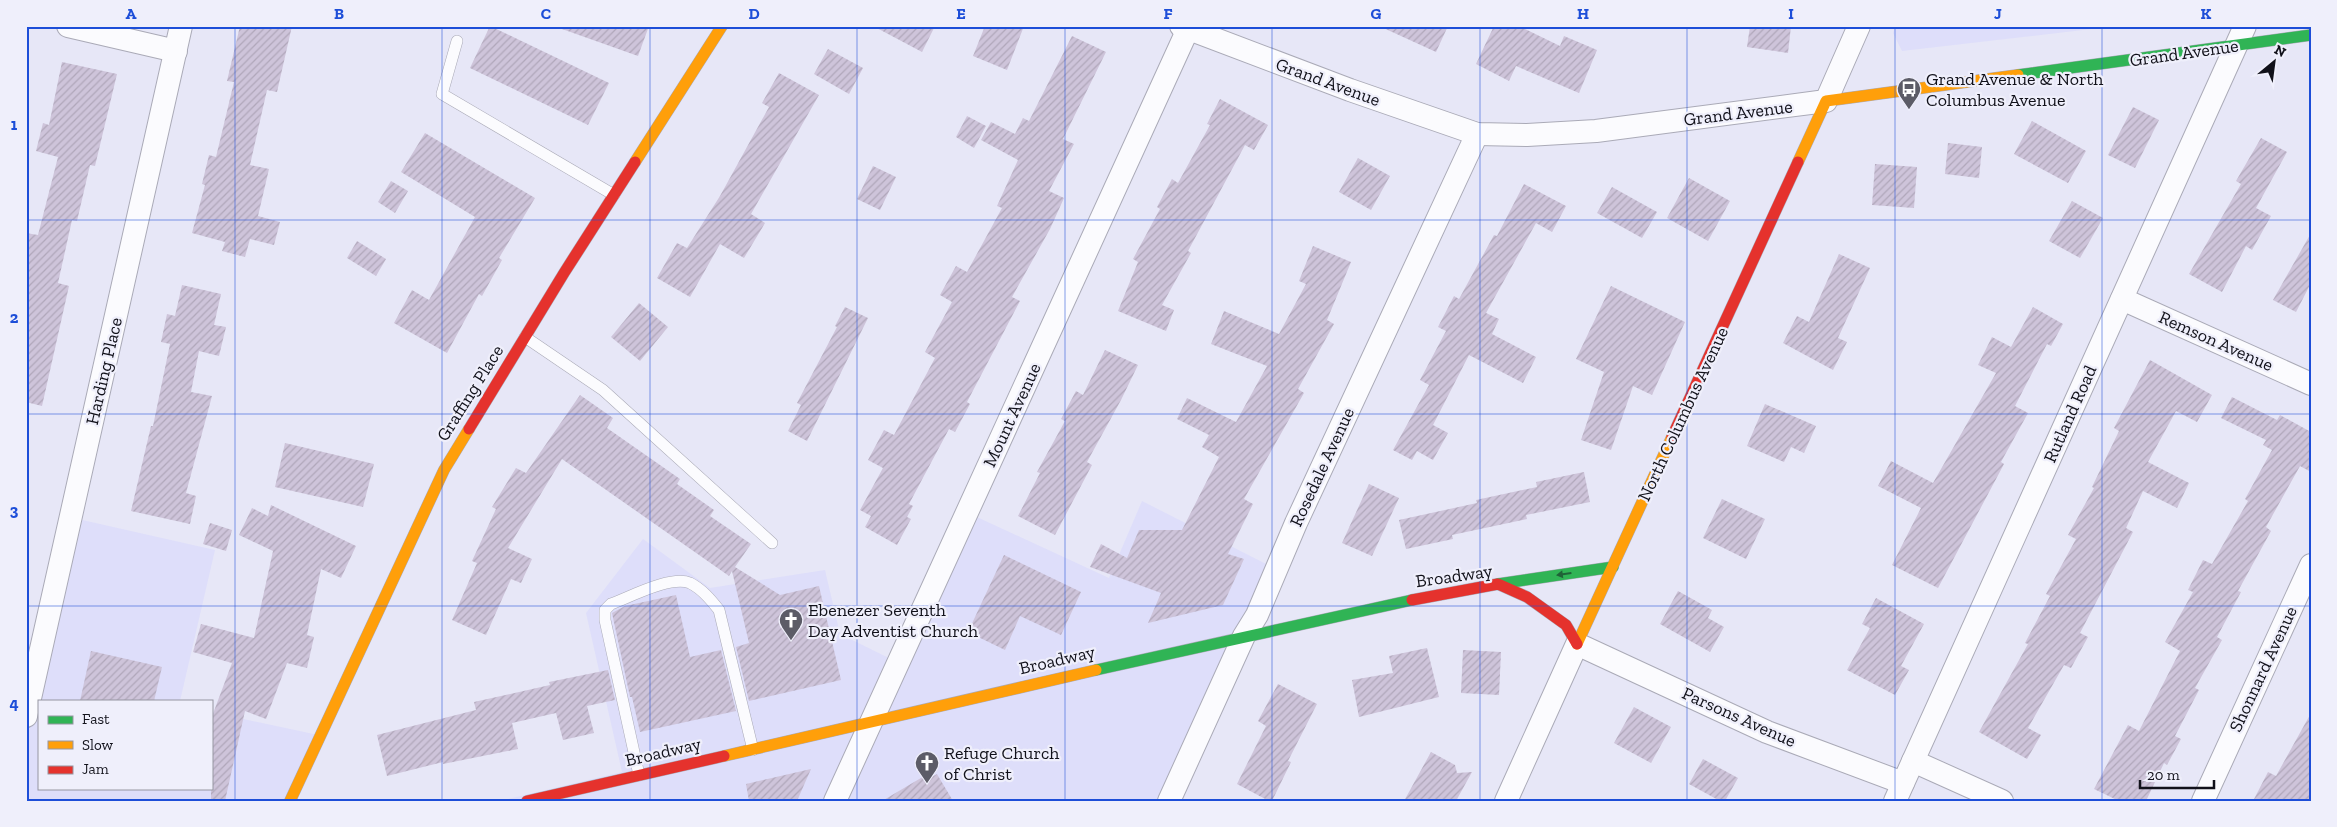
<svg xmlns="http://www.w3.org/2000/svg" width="2337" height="827" font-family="'Zilla Slab',serif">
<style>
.built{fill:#dedefa}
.building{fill:url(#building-hatch)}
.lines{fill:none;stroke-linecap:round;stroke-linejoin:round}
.lane-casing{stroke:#aaaab7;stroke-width:12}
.street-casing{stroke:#aaaab7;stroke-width:24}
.fast-casing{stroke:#aaaab7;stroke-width:12}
.slow-casing{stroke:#aaaab7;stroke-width:12}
.jam-casing{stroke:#aaaab7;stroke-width:12}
.lane{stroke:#fbfbfe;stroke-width:11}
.street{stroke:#fbfbfe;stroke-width:22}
.fast{stroke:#30b455;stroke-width:11}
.slow{stroke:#ff9f0a;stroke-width:11}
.jam{stroke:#e5322d;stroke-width:11}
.oneway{fill:#206238}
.grid{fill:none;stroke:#1d4ed8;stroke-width:1;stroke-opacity:0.55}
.labels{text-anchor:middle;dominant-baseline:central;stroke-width:4.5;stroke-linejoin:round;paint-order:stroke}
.street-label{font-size:18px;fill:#11111a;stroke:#efeffb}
.poi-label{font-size:18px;fill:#11111a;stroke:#efeffb;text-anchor:start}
.neatline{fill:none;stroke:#1d4ed8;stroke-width:2}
.grid-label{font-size:16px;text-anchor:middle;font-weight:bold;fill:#1d4ed8}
</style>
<defs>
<pattern id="building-hatch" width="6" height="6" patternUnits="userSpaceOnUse" patternTransform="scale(1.25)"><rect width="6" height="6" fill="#cec4da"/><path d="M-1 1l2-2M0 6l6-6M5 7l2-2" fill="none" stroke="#b0a7ba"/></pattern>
</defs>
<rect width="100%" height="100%" fill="#e7e7f7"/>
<g class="built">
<polygon points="1895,26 2117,26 1902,51 1893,33"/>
<polygon points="1142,501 1274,568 1167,801 500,801 622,772 586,613 643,539 710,588 825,570 840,634 893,660 966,512 1109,578"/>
<polygon points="69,517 215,550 180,701 39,701 39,788 211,788 211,712 323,736 291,801 26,801 26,707"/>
</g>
<g class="building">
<polygon points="240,26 292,26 277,92 267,90 250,165 269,169 258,216 280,222 274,245 250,239 245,257 222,251 225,242 192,233 205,185 202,184 209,155 216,157 234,82 227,81"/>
<polygon points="490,26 609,83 588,125 470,68"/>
<polygon points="562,26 649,26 638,56 562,29"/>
<polygon points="873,26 935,26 922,52"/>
<polygon points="985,26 1024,26 1007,70 973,56"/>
<polygon points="1379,26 1448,26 1436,52"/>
<polygon points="1494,26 1519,26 1560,46 1564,36 1597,50 1579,93 1516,66 1509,81 1476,64"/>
<polygon points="1750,26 1791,26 1788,53 1747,47"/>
<polygon points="1072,36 1106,52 1063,139 1074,144 1049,191 1064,198 1050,229 1012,297 1020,301 967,402 970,404 955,432 949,429 909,504 913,506 907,517 911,519 897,545 865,527 871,516 860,510 883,468 868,460 884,430 894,435 935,358 925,352 952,302 940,295 956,266 967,272 1002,208 997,206 1018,160 981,140 991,122 1015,134 1023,118 1029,121"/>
<polygon points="828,49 863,68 849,94 814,74"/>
<polygon points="62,62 117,74 95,166 90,165 77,221 72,220 58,283 69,286 42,406 26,402 26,233 38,235 58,157 36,151 43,123 49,125"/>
<polygon points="779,73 819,95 751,214 765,223 744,258 720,244 690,297 657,278 677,243 687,248 720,196 769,107 762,103"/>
<polygon points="1220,99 1268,125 1254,150 1245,145 1188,251 1191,253 1162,305 1174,310 1166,331 1118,311 1138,262 1133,259 1160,209 1157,207 1172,179 1178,183 1210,125 1207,124"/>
<polygon points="2133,107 2159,120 2135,168 2108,155"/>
<polygon points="967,116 986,126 974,148 956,137"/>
<polygon points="2032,121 2086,151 2068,183 2014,154"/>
<polygon points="425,133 535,198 499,258 502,260 482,296 479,294 447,353 394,323 412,290 429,300 475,217 401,172"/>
<polygon points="2261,138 2287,152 2256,208 2271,216 2252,250 2246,246 2222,292 2189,274 2241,184 2236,181"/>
<polygon points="1948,143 1982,147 1979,178 1945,174"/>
<polygon points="1358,158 1390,176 1371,210 1339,192"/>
<polygon points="1875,164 1917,167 1914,208 1872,205"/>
<polygon points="873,166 896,177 880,210 857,199"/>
<polygon points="1689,178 1730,201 1708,241 1667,218"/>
<polygon points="391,181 408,191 395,213 378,202"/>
<polygon points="1524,184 1566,206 1552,232 1536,223 1486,313 1499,319 1492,334 1536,357 1523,383 1469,355 1433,425 1448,433 1433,460 1417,451 1412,460 1393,450 1429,385 1420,380 1446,331 1438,327 1454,296 1459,299 1494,235 1497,236"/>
<polygon points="1612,187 1657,212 1642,238 1597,213"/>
<polygon points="2072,201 2103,218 2080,258 2049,241"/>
<polygon points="2311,233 2311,283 2296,312 2273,300"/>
<polygon points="357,241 386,259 376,276 347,258"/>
<polygon points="1313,246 1351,262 1327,320 1334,324 1298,389 1304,393 1244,499 1253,504 1228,554 1244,559 1223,605 1148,623 1161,593 1090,567 1101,544 1127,558 1139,530 1182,530 1219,457 1202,447 1209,435 1177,419 1187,398 1236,422 1267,366 1211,344 1224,311 1279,334 1306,284 1299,281"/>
<polygon points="1839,254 1870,268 1838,338 1847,342 1833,370 1783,343 1797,316 1809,322"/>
<polygon points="182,285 221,294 214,325 226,327 219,356 199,351 191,392 212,396 186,493 196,496 190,524 131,511 151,426 153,426 170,344 161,342 167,314 175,316"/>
<polygon points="1611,286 1685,322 1652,395 1633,386 1611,450 1581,440 1604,372 1576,359"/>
<polygon points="639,303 668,327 640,361 611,337"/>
<polygon points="845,307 868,318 807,441 788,431 801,405 797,403 837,327 835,326"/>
<polygon points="2033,307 2063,324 2051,346 2047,344 2015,406 2028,413 2001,462 2004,464 1938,588 1892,565 1921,508 1878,486 1891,461 1933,483 1996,373 1978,365 1992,337 2011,347"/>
<polygon points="1105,350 1138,365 1121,400 1087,462 1092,465 1055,535 1018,516 1040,473 1037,472 1065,421 1061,419 1076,391 1083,395"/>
<polygon points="2150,360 2212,395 2197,422 2176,411 2148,462 2189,483 2177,508 2143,491 2126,528 2133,532 2080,633 2088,637 2071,668 2064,665 2028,728 2041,735 2027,759 1979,732 2028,644 2025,643 2050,596 2046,594 2076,539 2068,535 2094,488 2092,487 2119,431 2114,428"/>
<polygon points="580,395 613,418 607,428 680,479 677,484 714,510 710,516 751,544 735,567 780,595 819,586 841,680 749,701 736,647 749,643 732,571 729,576 562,459 508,548 532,559 521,583 511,579 486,635 452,620 477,563 472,561 496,509 492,507 516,468 526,473"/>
<polygon points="2232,397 2277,420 2280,415 2311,432 2311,472 2300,466 2266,527 2271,531 2238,591 2241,592 2217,637 2222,640 2195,688 2199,690 2175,736 2181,739 2167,765 2164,763 2146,801 2119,801 2094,789 2128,725 2139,731 2180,651 2165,642 2193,592 2188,590 2203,560 2212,564 2248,501 2245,499 2272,450 2263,445 2266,440 2221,418"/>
<polygon points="1765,404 1816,426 1804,453 1791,447 1784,462 1747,446"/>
<polygon points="285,443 374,464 363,507 275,487"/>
<polygon points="1584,472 1590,502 1526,515 1527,519 1452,535 1453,539 1406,549 1399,520 1477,503 1476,500 1537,487 1536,482"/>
<polygon points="1369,484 1399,498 1372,556 1342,543"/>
<polygon points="1722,499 1765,519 1746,559 1703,538"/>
<polygon points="271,505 356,546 341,578 321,569 307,635 314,637 307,668 287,663 266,719 245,711 225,801 211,801 211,719 232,663 193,652 201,624 254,638 273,551 239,535 252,508 268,516"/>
<polygon points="210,523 232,530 226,551 203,544"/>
<polygon points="1004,555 1081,592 1061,635 1020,616 1005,650 968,632"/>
<polygon points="1678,591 1712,610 1708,618 1724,627 1710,652 1660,624"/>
<polygon points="676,595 690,657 721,650 736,711 640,732 632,697 630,697 612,613 625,606"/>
<polygon points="1876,598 1924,624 1901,666 1909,670 1895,695 1847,670 1870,628 1862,624"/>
<polygon points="1427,648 1439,697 1359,717 1352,680 1393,673 1389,656"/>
<polygon points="1463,650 1501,652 1499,695 1461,693"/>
<polygon points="91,651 162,667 154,701 80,701"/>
<polygon points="608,670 615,700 587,706 594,733 563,740 556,713 512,723 518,749 443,764 443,762 387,776 377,735 476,710 474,702 550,685 549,682"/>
<polygon points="1278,684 1317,704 1288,761 1291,762 1272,801 1269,801 1237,784 1266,726 1258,721"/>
<polygon points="1634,707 1671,727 1651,763 1614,743"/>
<polygon points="2311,713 2311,801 2253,801 2268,772 2276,776"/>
<polygon points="1431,752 1455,765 1457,773 1472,772 1456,801 1404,801"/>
<polygon points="1703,759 1738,778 1725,801 1720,801 1689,784"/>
<polygon points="811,769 797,801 749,801 746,784"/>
<polygon points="937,774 953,801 882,801 926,775 928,779"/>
</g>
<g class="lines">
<g class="lane-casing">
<g id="lane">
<polyline points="457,41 442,94 614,195"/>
<polyline points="525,337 603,390 772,543"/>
<path d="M 639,775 L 605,620 L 605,610 L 611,604 C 630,597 671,575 690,583 C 702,589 711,600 719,610 L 753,750"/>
</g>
</g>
<g class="street-casing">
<g id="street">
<polyline points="68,26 176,51"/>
<polyline points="1181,26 1350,90 1477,134 1527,135 1596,131 1826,101 1859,26"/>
<polyline points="2122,299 2311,384"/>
<polyline points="26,716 181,26"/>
<polyline points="1913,761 2002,801"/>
<polyline points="835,801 1188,29"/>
<polyline points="1169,801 1244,636 1257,615 1296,523 1477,134"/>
<polyline points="1506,801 1577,644 1767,732 1903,783"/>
<polyline points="1895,801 2245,26"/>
<polyline points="2203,801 2311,565"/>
</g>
</g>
<g class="fast-casing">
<g id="fast">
<polyline points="2018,75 2311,35"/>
<polyline points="1498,584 1613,567"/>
<polyline points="1096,670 1412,600"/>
</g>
</g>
<g class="slow-casing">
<g id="slow">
<polyline points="635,162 722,26"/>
<polyline points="1798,162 1826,101 2018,75"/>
<polyline points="1577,644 1672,437"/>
<polyline points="724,756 1096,670"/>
<polyline points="290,801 444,470 469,429"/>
</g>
</g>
<g class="jam-casing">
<g id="jam">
<polyline points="469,429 564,273 635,162"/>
<polyline points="1672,437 1798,162"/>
<polyline points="1412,600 1498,584 1527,597 1566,625 1577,644"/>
<polyline points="527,801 724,756"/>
</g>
</g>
<use href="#lane" class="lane"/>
<use href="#street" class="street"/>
<use href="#fast" class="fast"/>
<use href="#slow" class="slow"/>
<use href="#jam" class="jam"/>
</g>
<defs><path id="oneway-solid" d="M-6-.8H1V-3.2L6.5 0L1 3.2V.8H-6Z" transform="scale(1.25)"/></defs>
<use class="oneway" href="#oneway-solid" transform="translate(1564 574) rotate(172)"/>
<path class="grid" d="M 235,26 L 235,801M 442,26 L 442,801M 650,26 L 650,801M 857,26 L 857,801M 1065,26 L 1065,801M 1272,26 L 1272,801M 1480,26 L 1480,801M 1687,26 L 1687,801M 1895,26 L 1895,801M 2102,26 L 2102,801M 26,220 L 2311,220M 26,414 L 2311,414M 26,606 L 2311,606"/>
<defs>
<g id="bus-pin" transform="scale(1.25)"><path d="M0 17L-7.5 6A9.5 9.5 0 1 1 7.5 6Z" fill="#5c5c67" stroke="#efeffb"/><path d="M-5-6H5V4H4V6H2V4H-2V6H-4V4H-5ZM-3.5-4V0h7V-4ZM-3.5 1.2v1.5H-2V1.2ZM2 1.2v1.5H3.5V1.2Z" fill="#fff"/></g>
<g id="church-pin" transform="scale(1.25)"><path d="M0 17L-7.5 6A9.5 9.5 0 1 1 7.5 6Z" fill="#5c5c67" stroke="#efeffb"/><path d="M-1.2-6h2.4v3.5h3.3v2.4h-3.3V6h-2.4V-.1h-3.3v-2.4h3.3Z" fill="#fff"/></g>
</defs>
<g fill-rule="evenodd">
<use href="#bus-pin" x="1909" y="89"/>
<use href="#church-pin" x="791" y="620"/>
<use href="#church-pin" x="927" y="763"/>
</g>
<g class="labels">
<g class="street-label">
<text transform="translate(2184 53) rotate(-8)">Grand Avenue</text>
<text transform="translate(1328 82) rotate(20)">Grand Avenue</text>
<text transform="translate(1738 113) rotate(-7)">Grand Avenue</text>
<text transform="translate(2216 341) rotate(24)">Remson Avenue</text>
<text transform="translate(104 371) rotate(-77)">Harding Place</text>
<text transform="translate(470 393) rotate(-58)">Graffing Place</text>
<text transform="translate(1683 414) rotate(-65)">North Columbus Avenue</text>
<text transform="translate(2070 414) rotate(-66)">Rutland Road</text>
<text transform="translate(1012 415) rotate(-65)">Mount Avenue</text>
<text transform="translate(1322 467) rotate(-65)">Rosedale Avenue</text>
<text transform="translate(1454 576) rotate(-8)">Broadway</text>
<text transform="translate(1057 660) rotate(-13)">Broadway</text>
<text transform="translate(2263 669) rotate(-65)">Shonnard Avenue</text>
<text transform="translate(1739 717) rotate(24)">Parsons Avenue</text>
<text transform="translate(663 752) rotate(-13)">Broadway</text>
</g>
<g class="poi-label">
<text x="1926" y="79">Grand Avenue &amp; North<tspan x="1926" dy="21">Columbus Avenue</tspan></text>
<text x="808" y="610">Ebenezer Seventh<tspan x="808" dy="21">Day Adventist Church</tspan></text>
<text x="944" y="753">Refuge Church<tspan x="944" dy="21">of Christ</tspan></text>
</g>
</g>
<rect width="2337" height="827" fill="none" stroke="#efeffb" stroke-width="55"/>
<rect x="38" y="700" width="175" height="90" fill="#efeffb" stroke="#9696a1"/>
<rect x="48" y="716" width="25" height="8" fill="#30b455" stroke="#9696a1"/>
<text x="82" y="724" font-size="15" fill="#11111a">Fast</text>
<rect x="48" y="741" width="25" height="8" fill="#ff9f0a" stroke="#9696a1"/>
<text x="82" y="750" font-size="15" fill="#11111a">Slow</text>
<rect x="48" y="766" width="25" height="8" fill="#e5322d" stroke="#9696a1"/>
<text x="82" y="774" font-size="15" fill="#11111a">Jam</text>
<g transform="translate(2274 62) rotate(29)" stroke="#efeffb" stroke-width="4" paint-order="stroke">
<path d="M0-4L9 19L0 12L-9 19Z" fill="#11111a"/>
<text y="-8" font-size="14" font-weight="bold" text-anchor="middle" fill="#11111a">N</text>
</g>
<path d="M2140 780v8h74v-8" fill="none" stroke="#11111a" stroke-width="2.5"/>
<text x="2147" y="780" font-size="15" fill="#11111a" stroke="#efeffb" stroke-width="4" paint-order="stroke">20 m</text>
<rect x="28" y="28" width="2282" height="772" class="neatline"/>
<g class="grid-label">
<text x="131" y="19">A</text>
<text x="339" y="19">B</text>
<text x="546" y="19">C</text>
<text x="754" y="19">D</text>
<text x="961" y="19">E</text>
<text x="1168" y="19">F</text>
<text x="1376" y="19">G</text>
<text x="1583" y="19">H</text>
<text x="1791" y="19">I</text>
<text x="1998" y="19">J</text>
<text x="2206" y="19">K</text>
<text x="14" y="130">1</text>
<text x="14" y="323">2</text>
<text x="14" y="516">3</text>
<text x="14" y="709">4</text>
</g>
</svg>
